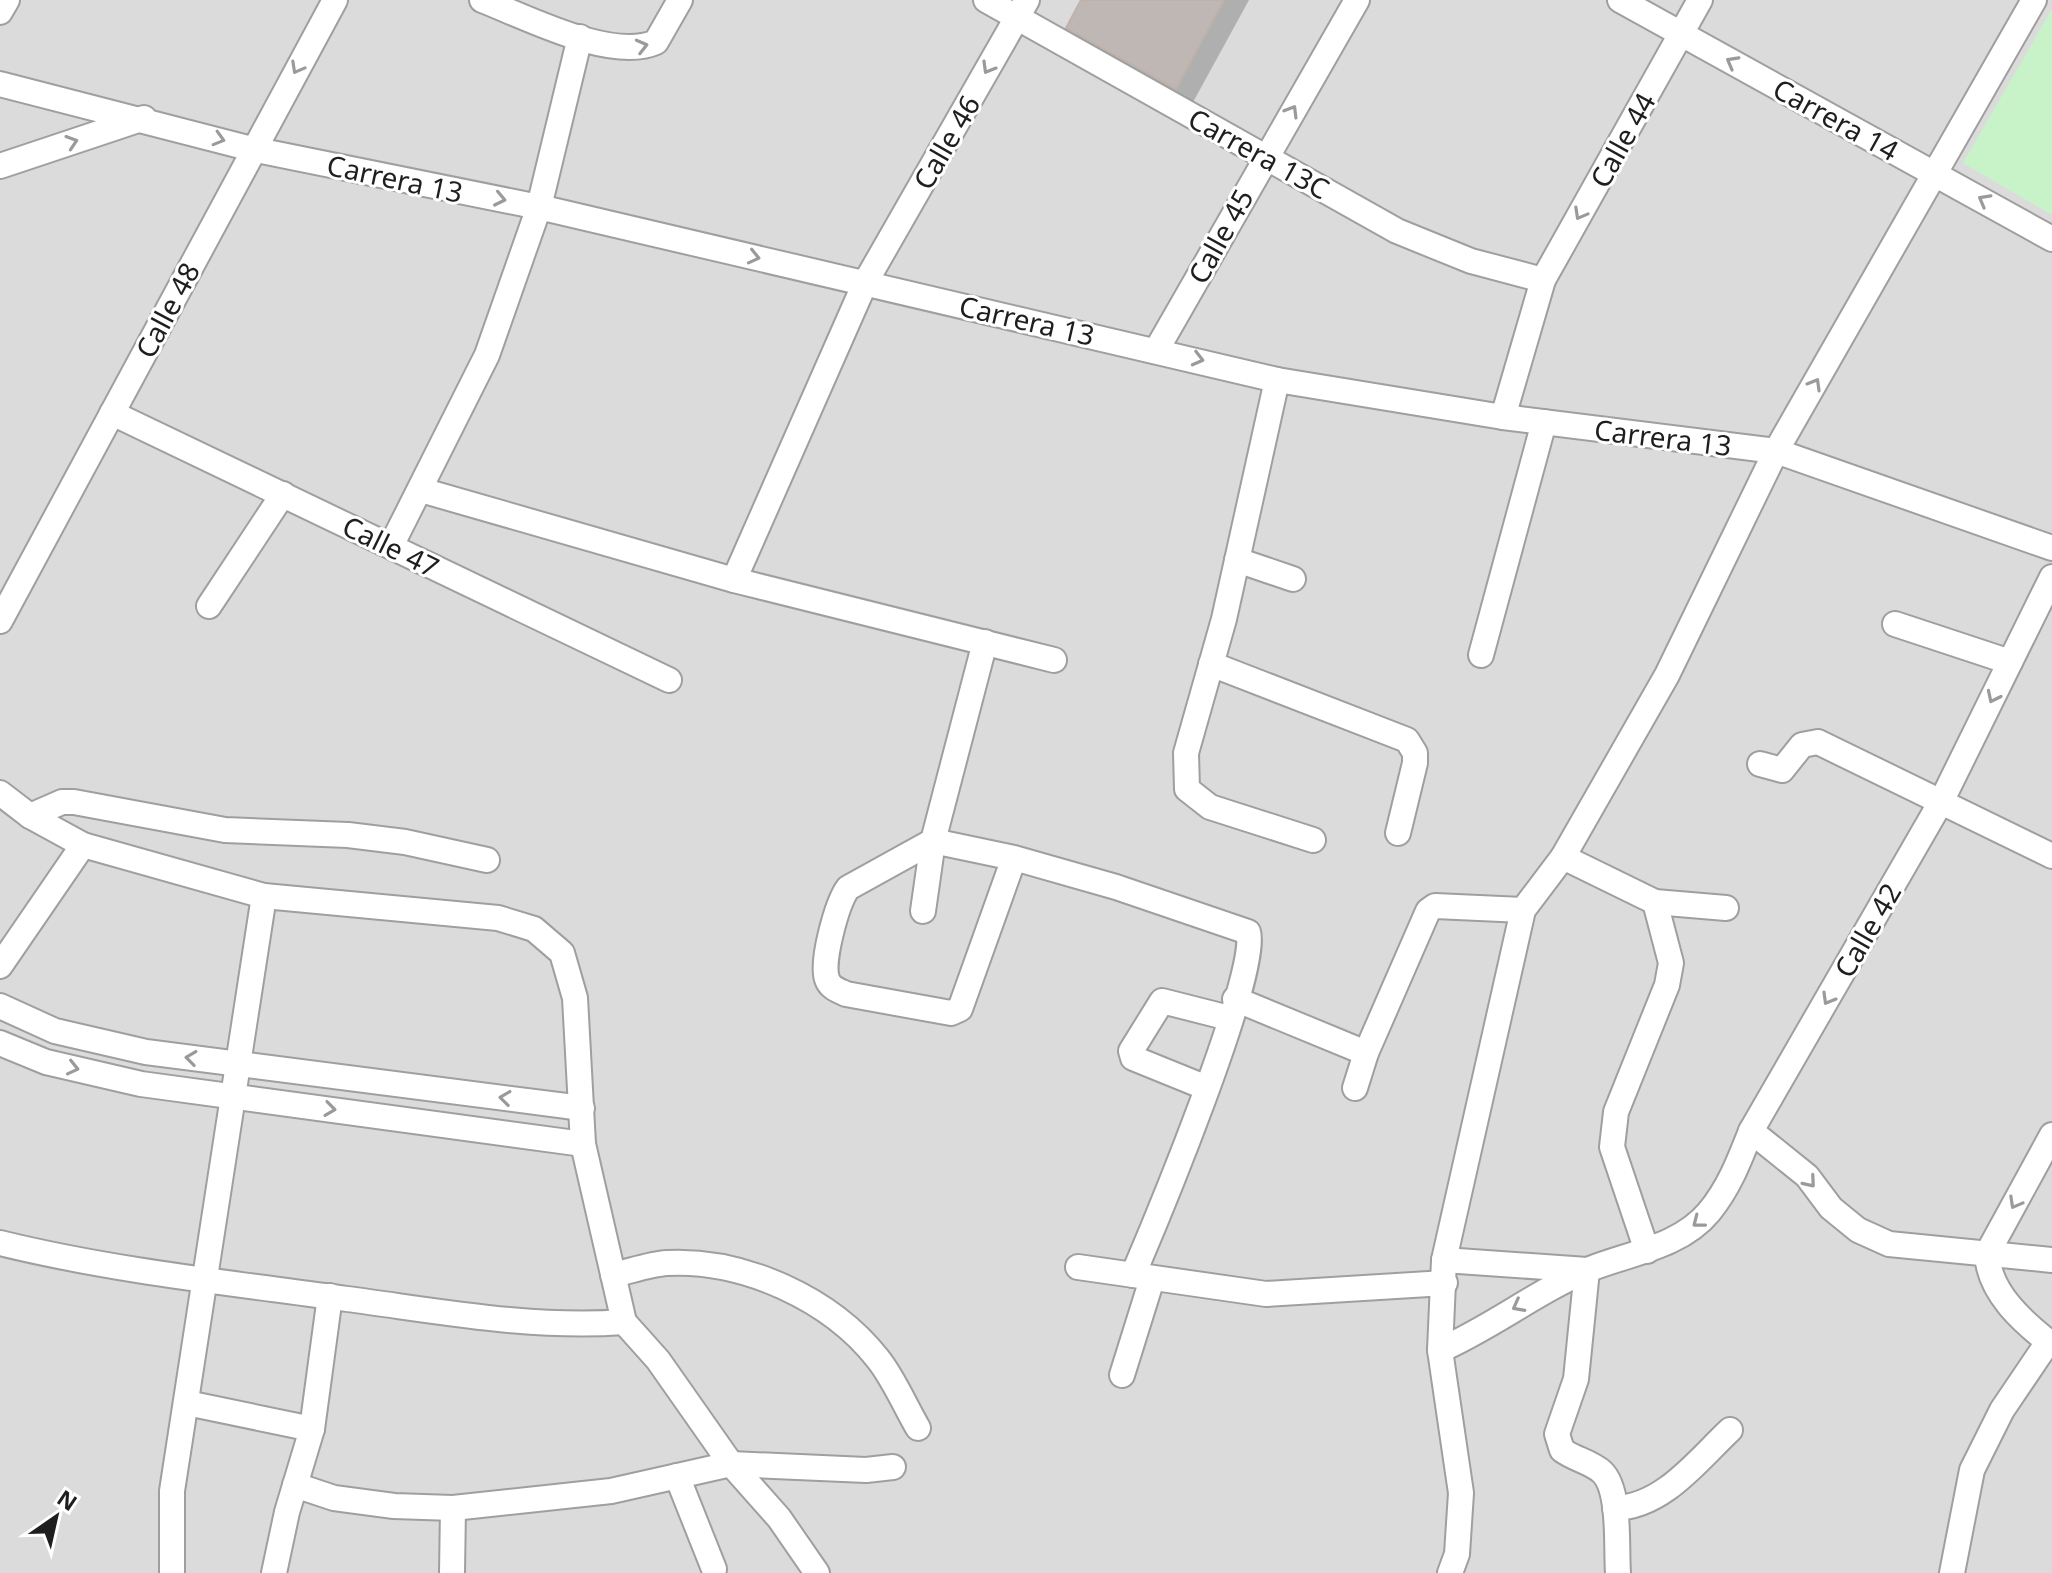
<svg xmlns="http://www.w3.org/2000/svg" width="2052" height="1573" font-family="'Noto Sans',sans-serif">
<style>
.residential{fill:#dcdbdb}
.park{fill:#c8f3c9}
.shadow{fill:#0003}
.building{fill:#beb7b3;stroke:#beb2aa;stroke-width:2}
.lines{fill:none;stroke-linecap:round;stroke-linejoin:round}
.minor-casing{stroke:#9f9f9f;stroke-width:28}
.minor{stroke:#fff;stroke-width:24}
.oneway{stroke:#9a9a9a}
.labels{text-anchor:middle;dominant-baseline:central;stroke-width:6;stroke-linejoin:round;paint-order:stroke}
.street-label{font-size:28px;fill:#1e1e1e;stroke:#fff}
</style>
<rect width="100%" height="100%" fill="#eeebe6"/>
<rect class="residential" x="0" y="0" width="2052" height="1573"/>
<polygon class="park" points="2052,9 2052,215 1963,163"/>
<polygon class="shadow" points="1083,0 1249,0 1192,104 1084,43 1068,27"/>
<polygon class="building" points="1081,0 1224,0 1176,89 1066,28"/>
<g class="lines">
<g class="minor-casing">
<g id="minor">
<path d="M 482,0 C 526,17 612,62 656,42 L 680,0"/>
<polyline points="986,0 1397,231 1471,261 1543,280"/>
<polyline points="1027,0 865,283 734,580 1054,660"/>
<polyline points="1620,0 2052,239"/>
<polyline points="0,12 7,0"/>
<polyline points="0,84 252,149 539,207 1277,380 1503,417 1776,451 2052,548"/>
<polyline points="0,166 144,118"/>
<polyline points="1157,349 1357,0"/>
<polyline points="1277,380 1224,619 1186,753 1187,789 1210,807 1313,840"/>
<polyline points="112,413 669,680"/>
<polyline points="1503,417 1543,280 1700,0"/>
<polyline points="421,490 734,580"/>
<polyline points="391,546 487,355 539,207 580,37"/>
<polyline points="1237,560 1293,579"/>
<polyline points="209,606 283,494"/>
<polyline points="0,621 335,0"/>
<polyline points="1895,624 2010,662"/>
<polyline points="1481,655 1544,422"/>
<polyline points="1211,664 1407,740 1415,753 1415,763 1398,833"/>
<polyline points="1760,764 1782,770 1802,745 1818,742 2052,856"/>
<polyline points="0,793 30,816 83,845 264,896 498,918 534,929 562,953 575,998 583,1144 624,1322 658,1360 731,1464 779,1518 817,1573"/>
<polyline points="30,816 62,802 74,802 225,830 348,835 405,842 487,860"/>
<polyline points="1563,857 1655,902 1671,963 1667,985 1616,1112 1612,1147 1647,1251"/>
<path d="M 1014,858 L 960,1009 L 951,1013 L 846,994 C 838,990 830,988 827,979 C 821,961 837,903 848,888 L 933,841 L 1014,858 L 1116,887 L 1248,932 C 1261,970 1154,1226 1133,1275"/>
<polyline points="1655,902 1726,908"/>
<polyline points="923,911 933,841 985,642"/>
<polyline points="0,966 83,845"/>
<polyline points="1235,999 1366,1053"/>
<polyline points="0,1006 55,1031 146,1052 582,1108"/>
<polyline points="0,1043 46,1062 141,1084 583,1144"/>
<polyline points="1207,1088 1133,1058 1131,1051 1162,1001 1229,1018"/>
<polyline points="1355,1088 1366,1053 1428,911 1435,906 1523,910"/>
<polyline points="1751,1131 1807,1176 1831,1208 1858,1230 1889,1244 2052,1260"/>
<path d="M 2052,1135 L 1987,1254 C 1989,1293 2023,1322 2052,1345"/>
<path d="M 0,1243 C 114,1271 231,1283 347,1299 C 439,1311 532,1329 624,1322"/>
<polyline points="1444,1260 1587,1270"/>
<polyline points="1078,1267 1266,1294 1445,1283"/>
<path d="M 1587,1270 L 1576,1379 L 1557,1434 L 1562,1450 C 1574,1459 1591,1462 1602,1472 C 1621,1490 1616,1548 1618,1573"/>
<path d="M 613,1275 C 631,1271 650,1264 667,1263 C 744,1259 831,1299 878,1359 C 894,1379 905,1406 918,1428"/>
<path d="M 1440,1350 C 1491,1328 1537,1291 1590,1269 C 1630,1253 1680,1247 1709,1212 C 1729,1188 1740,1159 1751,1131 L 1942,800 L 2052,577"/>
<polyline points="1122,1375 1152,1279"/>
<polyline points="187,1403 312,1429"/>
<polyline points="677,1476 714,1569"/>
<polyline points="295,1485 334,1498 394,1506 453,1508 611,1491 731,1464 866,1470 893,1467"/>
<path d="M 1615,1508 C 1663,1507 1698,1460 1730,1430"/>
<polyline points="172,1573 172,1491 264,896"/>
<polyline points="274,1573 287,1512 312,1429 330,1296"/>
<polyline points="452,1573 453,1508"/>
<polyline points="1450,1573 1457,1554 1461,1493 1440,1350 1444,1260 1523,910 1563,857 1667,675 1776,451 2034,0"/>
<polyline points="1952,1573 1972,1470 2002,1410 2048,1342"/>
</g>
</g>
<use href="#minor" class="minor"/>
</g>
<defs><path id="oneway-chevron" d="M-2-3.5L2.5 0L-2 3.5" fill="none" stroke-width="1.6" stroke-linecap="round" stroke-linejoin="round" transform="scale(2)"/></defs>
<g class="oneway">
<use href="#oneway-chevron" transform="translate(642 46) rotate(-14)"/>
<use href="#oneway-chevron" transform="translate(1732 62) rotate(-151)"/>
<use href="#oneway-chevron" transform="translate(297 68) rotate(119)"/>
<use href="#oneway-chevron" transform="translate(988 68) rotate(120)"/>
<use href="#oneway-chevron" transform="translate(1292 111) rotate(-59)"/>
<use href="#oneway-chevron" transform="translate(219 139) rotate(16)"/>
<use href="#oneway-chevron" transform="translate(72 142) rotate(-18)"/>
<use href="#oneway-chevron" transform="translate(500 199) rotate(12)"/>
<use href="#oneway-chevron" transform="translate(1984 200) rotate(-151)"/>
<use href="#oneway-chevron" transform="translate(1580 214) rotate(119)"/>
<use href="#oneway-chevron" transform="translate(754 257) rotate(13)"/>
<use href="#oneway-chevron" transform="translate(1198 359) rotate(14)"/>
<use href="#oneway-chevron" transform="translate(1815 384) rotate(-60)"/>
<use href="#oneway-chevron" transform="translate(1993 697) rotate(116)"/>
<use href="#oneway-chevron" transform="translate(1828 999) rotate(120)"/>
<use href="#oneway-chevron" transform="translate(191 1058) rotate(-173)"/>
<use href="#oneway-chevron" transform="translate(73 1068) rotate(13)"/>
<use href="#oneway-chevron" transform="translate(505 1098) rotate(-173)"/>
<use href="#oneway-chevron" transform="translate(330 1109) rotate(8)"/>
<use href="#oneway-chevron" transform="translate(1810 1182) rotate(50)"/>
<use href="#oneway-chevron" transform="translate(2015 1203) rotate(119)"/>
<use href="#oneway-chevron" transform="translate(1698 1222) rotate(142)"/>
<use href="#oneway-chevron" transform="translate(1518 1306) rotate(152)"/>
</g>
<g class="labels">
<g class="street-label">
<text transform="translate(1836 119) rotate(29)">Carrera 14</text>
<text transform="translate(1622 140) rotate(-61)">Calle 44</text>
<text transform="translate(946 142) rotate(-60)">Calle 46</text>
<text transform="translate(1259 153) rotate(29)">Carrera 13C</text>
<text transform="translate(395 178) rotate(12)">Carrera 13</text>
<text transform="translate(1220 236) rotate(-61)">Calle 45</text>
<text transform="translate(167 310) rotate(-62)">Calle 48</text>
<text transform="translate(1027 320) rotate(13)">Carrera 13</text>
<text transform="translate(1663 437) rotate(7)">Carrera 13</text>
<text transform="translate(391 546) rotate(26)">Calle 47</text>
<text transform="translate(1867 930) rotate(-60)">Calle 42</text>
</g>
</g>
<g transform="translate(56 1517) rotate(34)" stroke="#ffffff" stroke-width="6" paint-order="stroke">
<path d="M0-6L14 30L0 20L-14 30Z" fill="#1e1e1e"/>
<text y="-12" font-size="22" font-weight="bold" text-anchor="middle" fill="#1e1e1e">N</text>
</g>
</svg>
